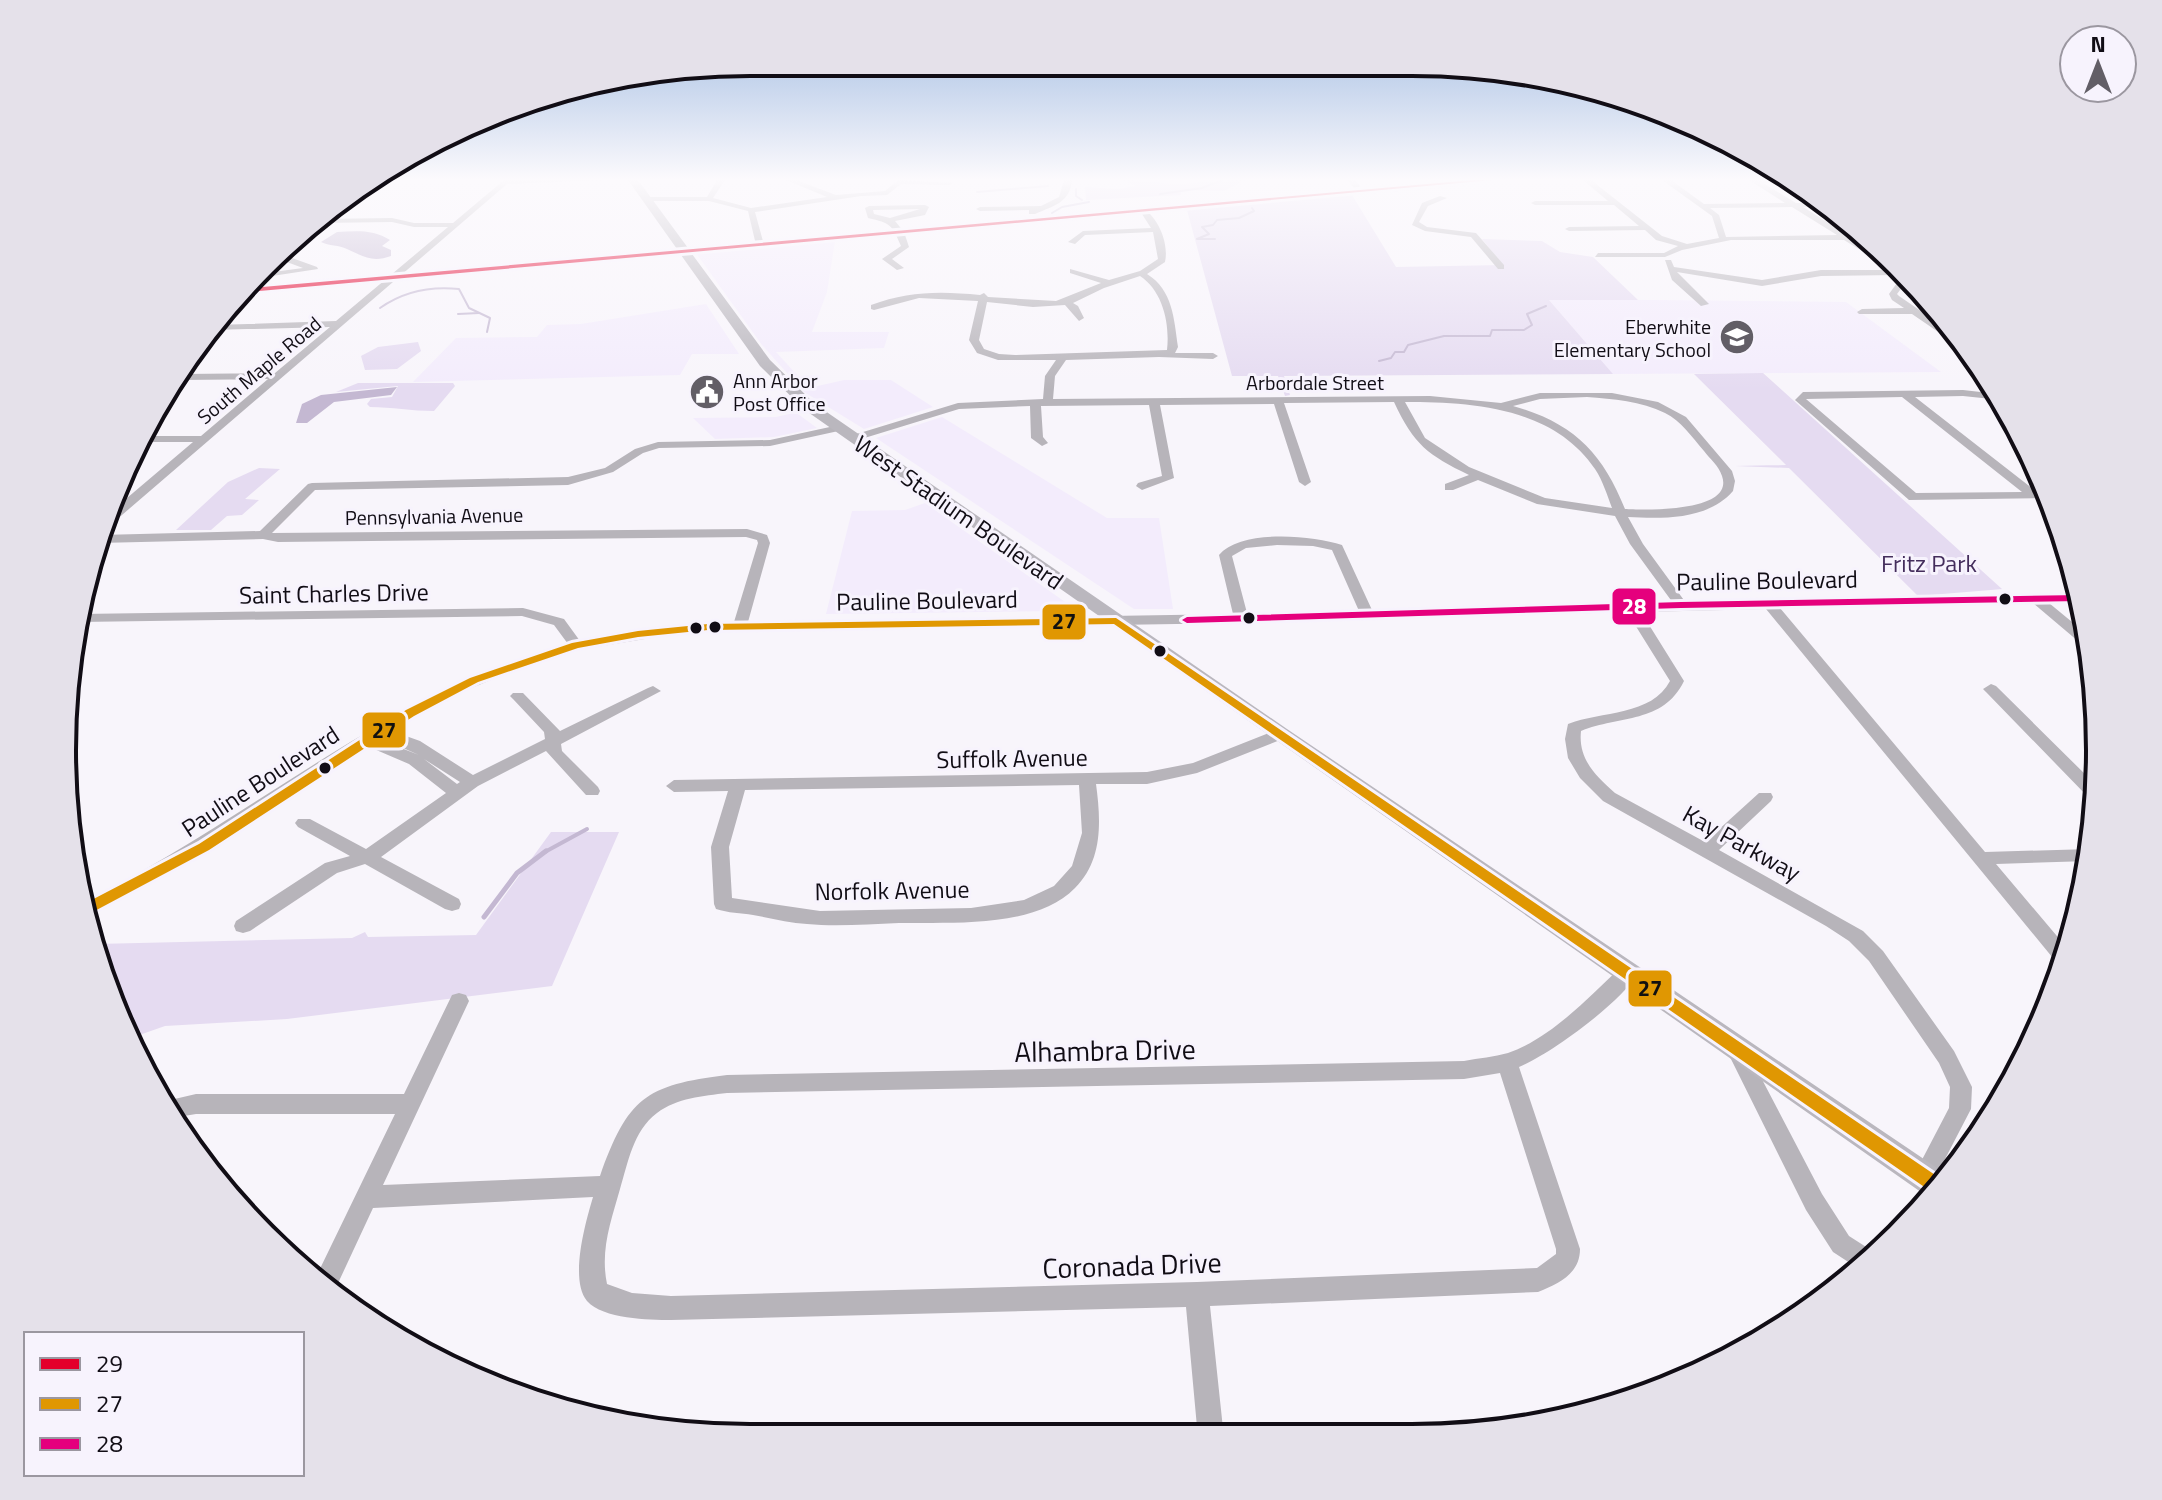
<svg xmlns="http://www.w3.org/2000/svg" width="2162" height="1500" font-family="'Titillium Web',sans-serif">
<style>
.built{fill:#f3ecfc}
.green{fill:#e5dbf1}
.water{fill:#c4b8d2}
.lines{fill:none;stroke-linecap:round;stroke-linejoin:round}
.stream-far2{stroke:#c4b8d2;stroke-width:2}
.stream-far1{stroke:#c4b8d2;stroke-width:4}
.stream{stroke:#c4b8d2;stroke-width:5}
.minor{fill:#b7b4ba;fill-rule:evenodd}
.major{fill:#bab7be;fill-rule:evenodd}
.bus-1-casing{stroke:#f7f3fd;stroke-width:6}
.bus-2-casing{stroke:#f7f3fd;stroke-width:6}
.bus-3-casing{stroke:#f7f3fd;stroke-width:6}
.bus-1{fill:#e4002b;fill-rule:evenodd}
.bus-2{fill:#e09702;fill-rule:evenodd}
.bus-3{fill:#e5007d;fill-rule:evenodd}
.bus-dot{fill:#110d15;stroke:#f7f3fd;stroke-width:3}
.labels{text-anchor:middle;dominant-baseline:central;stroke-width:6;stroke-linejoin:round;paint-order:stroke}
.far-poi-label{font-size:20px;fill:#110d15;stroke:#f7f3fd;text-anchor:end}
.far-street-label{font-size:20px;fill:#110d15;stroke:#f7f3fd}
.street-label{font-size:24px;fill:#110d15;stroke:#f7f3fd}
.park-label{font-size:24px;fill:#442d5c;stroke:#f7f3fd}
.near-street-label{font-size:28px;fill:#110d15;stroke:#f7f3fd}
.rim{fill:none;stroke:#110d15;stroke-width:4}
.line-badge{stroke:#f7f3fd;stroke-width:3}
.badge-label{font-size:22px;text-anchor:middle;font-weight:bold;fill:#fff}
.pale-badge-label{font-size:22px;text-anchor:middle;font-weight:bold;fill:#111}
</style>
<rect width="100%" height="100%" fill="#f8f5fb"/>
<g class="built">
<polygon points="835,241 827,292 812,332 889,332 884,348 776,352 809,388 844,380 891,380 933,407 864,429 804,392 762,345 696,253"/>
<polygon points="1548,299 1846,302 1941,372 1613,374"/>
<polygon points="706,304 739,354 692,354 680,375 413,382 456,338 537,337 547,325 581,324"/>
<polygon points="789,414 798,414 817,428 774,437 715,439 693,418 776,417"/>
<polygon points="942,417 1107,518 1159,518 1173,609 1134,609 876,438"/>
<polygon points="925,503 1068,604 1069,608 1057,611 826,614 852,511 905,510"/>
</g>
<g class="green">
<polygon points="1123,180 1176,184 1245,180 1224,191 1180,190 1181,195 1086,200 1085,187 1118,189 1136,186"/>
<polygon points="1352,195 1396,267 1503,265 1482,239 1542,241 1560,252 1593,257 1638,300 1549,300 1613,374 1284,376 1290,395 1285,396 1278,376 1232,376 1187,210"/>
<polygon points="418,342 421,351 397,369 365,370 361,356 378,347"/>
<polygon points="1763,373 2002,589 2003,589 1918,596 1789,468 1735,466 1786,465 1694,374"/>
<path d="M 358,383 L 453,383 L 455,386 L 434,411 C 411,411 392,407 370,407 L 367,404 L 371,399 L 392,397 L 398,386 L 336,392 Z"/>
<polygon points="259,468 280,469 245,499 259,500 242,515 227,516 211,530 176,530 228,482"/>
<polygon points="551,832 619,832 552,986 287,1019 165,1026 128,1039 96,944 352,938 365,932 368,937 476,935"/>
</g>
<g class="water">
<path d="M 337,232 C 355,231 374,229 390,240 L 382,246 L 391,250 L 391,256 C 372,263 363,256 347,249 C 339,245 329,246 321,242 Z"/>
<polygon points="397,387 391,395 334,402 307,423 296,423 302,404 321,395"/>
</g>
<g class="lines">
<g class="stream-far2">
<polyline points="1076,189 1076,196 1082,200"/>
<polyline points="977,192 1048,186"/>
<polyline points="1160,194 1202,188 1222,180"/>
<polyline points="1052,213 1062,207 1089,202"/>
<polyline points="1215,239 1197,239 1209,234 1202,227 1213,225 1217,220 1239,218 1254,211 1252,208"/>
<path d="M 380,308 C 404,291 430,286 459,289 L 469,308 L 490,318 L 487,332"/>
<polyline points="458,314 479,313"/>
<polyline points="1379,361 1391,358 1395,352 1404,352 1408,345 1444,336 1490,336 1492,330 1524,330 1532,325 1527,314 1546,306"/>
</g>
<polyline class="stream-far1" points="543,853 587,829"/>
<polyline class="stream" points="484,917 517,873 546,851"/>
<g class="minor">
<polygon points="504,180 602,180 507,184 108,527 103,528 107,515 193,442 142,442 146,436 201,436 268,379 181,380 184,374 275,373 330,327 211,330 215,325 336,321 448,227 414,227 392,222 317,223 321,219 392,218 414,223 453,223"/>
<polygon points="717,180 725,180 713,198 751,208 827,197 786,180 796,180 836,195 885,191 898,180 953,183 949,185 901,184 887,195 861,196 755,212 764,245 760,247 756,245 748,211 709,201 648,201 644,199 648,197 707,197"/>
<path d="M 1064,180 L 1072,180 C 1070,203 1053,206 1035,214 L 1029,214 L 1029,210 L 980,211 L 976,209 L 980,207 L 1041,206 L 1059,197 Z"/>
<polygon points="1348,180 1356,180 1364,194 1358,194"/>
<path d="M 1583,180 L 1591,180 L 1662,236 L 1687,244 L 1719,238 L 1712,216 L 1662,180 L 1671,180 L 1704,204 L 1785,203 L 1749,180 L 1790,180 L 1793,183 L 1763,183 L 1796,203 L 1819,203 L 1825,207 L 1803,207 L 1848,235 L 1861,235 L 1866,239 L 1855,239 L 1905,271 L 1897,275 L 1821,276 L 1762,286 L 1677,272 L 1709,304 L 1701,306 L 1672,280 L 1665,260 L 1671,260 L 1674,267 L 1762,280 L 1821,270 L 1893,270 L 1844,240 L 1731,240 L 1682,250 L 1665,257 L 1595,257 L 1598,253 L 1664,253 L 1678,246 L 1656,240 L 1645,230 L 1569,231 L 1565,229 L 1569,227 L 1639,226 L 1614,205 L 1535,205 L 1531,203 L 1535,201 L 1608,201 ZM 1792,207 L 1837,235 L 1726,237 L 1719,215 L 1710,208 Z"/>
<polygon points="1440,196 1447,198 1428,206 1419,222 1427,227 1476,233 1504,265 1504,269 1498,269 1471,237 1425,231 1412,225 1422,203"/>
<path d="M 925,205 L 929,207 L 925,215 L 895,221 L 904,232 L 909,247 L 892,259 L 904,268 L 897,270 L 882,259 L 901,246 C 892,225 891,223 868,218 L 865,208 L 869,206 ZM 920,209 L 890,218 L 874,214 L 873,210 Z"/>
<path d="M 1144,209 C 1159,219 1169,244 1165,262 L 1147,274 C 1173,290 1174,319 1178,347 L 1175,353 L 1213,353 L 1218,356 L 1213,359 L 1159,357 L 1066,360 L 1055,376 L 1053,399 L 1430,396 L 1501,403 L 1540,393 L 1612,393 L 1658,402 L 1686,417 L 1732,471 L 1735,481 L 1733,491 C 1708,520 1663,519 1628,517 L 1643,544 L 1686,603 L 2080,594 L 2082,602 L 2049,603 L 2089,636 L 2090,648 L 2085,647 L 2033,603 L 1780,608 L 1985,852 L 2090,849 L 2089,861 L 1996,864 L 2067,948 L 2062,965 L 2057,963 L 1766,609 L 1641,612 L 1684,681 C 1663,724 1620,715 1581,731 C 1578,759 1595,775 1615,793 L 1705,842 L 1759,793 L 1771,793 L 1773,797 L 1771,801 L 1719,850 L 1863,931 L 1883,951 L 1954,1051 L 1972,1087 L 1971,1109 L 1932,1184 L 1924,1188 L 1916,1184 L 1913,1177 L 1949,1108 L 1950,1087 L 1939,1063 L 1869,961 L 1849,941 L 1826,926 L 1603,801 L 1580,778 L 1568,758 L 1565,739 L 1568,724 C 1601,711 1652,716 1670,681 L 1627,612 L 1241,623 L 708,631 L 675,634 L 578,650 L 517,669 L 455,695 L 392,731 L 420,741 L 473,775 L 545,739 L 544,732 L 513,699 L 510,696 L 513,693 L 523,693 L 560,731 L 648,688 L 653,686 L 661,691 L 561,744 L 562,751 L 598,787 L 600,791 L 598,795 L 586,795 L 546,751 L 478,786 L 381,857 L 459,899 L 461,904 L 459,909 L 452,911 L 445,909 L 365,864 L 337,873 L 250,931 L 243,933 L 236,931 L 234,926 L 236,921 L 325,863 L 350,856 L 298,827 L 295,823 L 298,819 L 310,819 L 366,849 L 446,793 L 409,764 L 367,746 L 185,864 L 86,916 L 82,903 C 248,822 387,692 568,644 L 554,625 L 522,616 L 79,622 L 80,614 L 523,608 L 564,619 L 580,641 L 675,626 L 734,622 L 758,543 L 757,540 L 746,537 L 278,542 L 263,539 L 99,543 L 101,535 L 260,531 L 308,484 L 312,483 L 568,477 L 605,468 L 635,449 L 658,442 L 770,440 L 839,425 L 843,426 L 843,430 L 770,446 L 659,448 L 643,453 L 613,472 L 568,485 L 315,490 L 272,533 L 747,529 L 767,535 L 770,543 L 748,622 L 1233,614 L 1219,555 C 1241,529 1311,535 1342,545 L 1372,610 L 1673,603 L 1630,544 L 1615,516 L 1537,504 L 1478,480 L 1453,490 L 1445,490 L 1445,484 L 1469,475 C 1428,455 1414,445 1394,402 L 1284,403 L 1311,482 L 1305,486 L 1299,482 L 1274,404 L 1160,405 L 1174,478 L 1142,490 L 1136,486 L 1138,483 L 1162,476 L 1149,405 L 1041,406 L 1043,437 L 1048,443 L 1042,446 L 1031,438 L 1030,406 L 959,409 L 858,440 L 850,440 L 850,436 L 958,403 L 1043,399 L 1045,376 L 1056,360 L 998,360 L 977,353 L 969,340 L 978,301 L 919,298 L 874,310 L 871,309 L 871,305 C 908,291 941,291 980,295 L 984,293 L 988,297 L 1056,301 L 1101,283 L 1070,273 L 1070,269 L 1109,280 L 1140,271 L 1158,259 L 1153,232 L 1085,235 L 1075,244 L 1068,242 L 1083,231 L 1151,228 L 1140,211 ZM 1140,276 C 1163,291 1170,324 1167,350 L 1015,355 L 999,354 L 984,349 L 979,340 L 987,302 L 1033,307 L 1065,305 L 1079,321 L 1084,318 L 1078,306 L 1073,303 L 1104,288 ZM 1587,397 C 1613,399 1641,401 1665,413 C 1681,421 1692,437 1704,451 C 1710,459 1719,466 1722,476 C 1735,513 1644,510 1625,509 C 1602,452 1573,423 1513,406 L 1540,399 ZM 1405,402 C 1472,402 1553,407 1595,469 C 1603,481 1607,495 1612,508 L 1545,498 L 1469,467 L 1425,438 ZM 1277,545 L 1313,546 L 1332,550 L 1359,611 L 1247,613 L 1232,556 L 1246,548 ZM 380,738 L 419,755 L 378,739 ZM 424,759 L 460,782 L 457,784 Z"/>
<polygon points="281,254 317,267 318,269 253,279 258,274 303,268 276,258"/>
<polygon points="1902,276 1909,278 1897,294 1899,296 1960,338 1971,352 1966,351 1912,314 1859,314 1857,312 1862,309 1904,308 1892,300 1889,294"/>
<path d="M 1963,390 L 1998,394 L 2001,400 L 1963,396 L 1915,397 L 2037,492 L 2049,491 L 2051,498 L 1909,500 L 1795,400 L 1803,392 ZM 1902,397 L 2022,492 L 1916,493 L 1806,399 Z"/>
<polygon points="1991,684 1996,686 2097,786 2095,800 2090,799 1986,692 1983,689"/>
<path d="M 1279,729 L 1287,734 L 1285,738 L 1197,773 L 1147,784 L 1096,784 C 1101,821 1103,860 1075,888 C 1035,929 951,922 899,923 C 868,924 837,927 807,924 C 789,923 771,918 753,915 C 741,913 728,913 716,909 L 714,904 L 711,847 L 728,791 L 674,792 L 666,786 L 674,780 L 1147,772 L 1193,763 ZM 1079,785 L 1082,833 L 1072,866 L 1054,886 L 1024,900 L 971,908 L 820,911 L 732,898 L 729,847 L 745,790 Z"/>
<path d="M 1627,966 L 1634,968 L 1637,974 C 1622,1002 1549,1055 1519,1067 L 1580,1249 C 1580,1274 1558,1284 1538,1292 L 1210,1306 L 1224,1438 L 1198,1438 L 1186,1307 L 671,1320 C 649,1320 603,1319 587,1301 C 569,1279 586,1221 593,1197 L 373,1208 L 333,1294 L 315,1279 L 395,1114 L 196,1114 L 178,1117 L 166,1101 L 196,1094 L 404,1094 L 452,995 L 459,993 L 466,995 L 469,1001 L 383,1185 L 600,1176 C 628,1098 645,1085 727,1075 L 1464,1061 C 1479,1058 1494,1057 1508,1053 C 1551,1038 1587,999 1620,968 ZM 1500,1073 L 1556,1249 L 1556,1254 L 1537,1268 L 1197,1282 L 671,1296 L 632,1293 L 607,1284 C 600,1250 611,1221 620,1189 C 628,1163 633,1131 657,1113 C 677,1098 703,1096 727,1093 L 1464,1079 Z"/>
<polygon points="1738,1044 1745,1047 1822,1194 1849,1236 1874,1252 1856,1267 1833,1252 1806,1210 1728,1053 1731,1047"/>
</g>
<polygon class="major" points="628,180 638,180 688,248 1457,180 1495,180 1490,183 692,254 770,360 815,404 1287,729 1949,1176 1928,1197 805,410 760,366 681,255 236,294 244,287 677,249"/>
<g class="bus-1-casing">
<polygon id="bus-1" points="1472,180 1493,180 237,293 241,289"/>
</g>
<g class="bus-2-casing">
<polygon id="bus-2" points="1116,618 1944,1181 1933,1193 1114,624 708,630 638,637 578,648 478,682 414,716 209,850 89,914 86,915 82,905 199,844 406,710 470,678 572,643 638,631 708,624"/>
</g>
<g class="bus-3-casing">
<polygon id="bus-3" points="2080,595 2081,601 1681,608 1187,623 1182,620 1187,617 1681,602"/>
</g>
<use href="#bus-1" class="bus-1"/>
<use href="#bus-2" class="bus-2"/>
<use href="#bus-3" class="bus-3"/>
</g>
<linearGradient id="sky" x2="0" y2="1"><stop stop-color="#99b6df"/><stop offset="0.46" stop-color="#fcfafd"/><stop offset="1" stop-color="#fcfafd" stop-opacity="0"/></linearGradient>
<rect width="2162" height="390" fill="url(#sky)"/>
<defs>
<g id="school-disc" transform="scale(1.8)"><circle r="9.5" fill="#625e66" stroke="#f7f3fd"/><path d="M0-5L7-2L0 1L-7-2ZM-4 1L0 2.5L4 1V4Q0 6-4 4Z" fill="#fff"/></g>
<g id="civic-disc" transform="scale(1.8)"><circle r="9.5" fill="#625e66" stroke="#f7f3fd"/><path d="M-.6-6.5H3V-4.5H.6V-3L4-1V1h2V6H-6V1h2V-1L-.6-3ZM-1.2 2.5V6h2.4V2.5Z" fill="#fff"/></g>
</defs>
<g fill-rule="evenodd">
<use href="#school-disc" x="1737" y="337"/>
<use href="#civic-disc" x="707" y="392"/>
</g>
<g class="bus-dot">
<circle cx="2005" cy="599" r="7"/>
<circle cx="1249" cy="618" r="7"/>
<circle cx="715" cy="627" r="7"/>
<circle cx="696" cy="628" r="7"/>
<circle cx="1160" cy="651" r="7"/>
<circle cx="325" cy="768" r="7"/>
</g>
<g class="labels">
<g class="far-poi-label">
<text x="1711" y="326">Eberwhite<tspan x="1711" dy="23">Elementary School</tspan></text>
<text x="733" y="380" text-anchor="start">Ann Arbor<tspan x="733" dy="23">Post Office</tspan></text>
</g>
<g class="far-street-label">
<text transform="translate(259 370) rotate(-40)">South Maple Road</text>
<text x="1315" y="382">Arbordale Street</text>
<text transform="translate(434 516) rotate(-1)">Pennsylvania Avenue</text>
</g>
<g class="street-label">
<text transform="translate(959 512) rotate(35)">West Stadium Boulevard</text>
<text transform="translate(1767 580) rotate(-1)">Pauline Boulevard</text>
<text transform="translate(334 593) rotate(-1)">Saint Charles Drive</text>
<text transform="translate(927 600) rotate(-1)">Pauline Boulevard</text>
<text transform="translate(1012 758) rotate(-1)">Suffolk Avenue</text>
<text transform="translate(260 781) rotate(-33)">Pauline Boulevard</text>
<text transform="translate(1742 843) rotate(29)">Kay Parkway</text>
<text transform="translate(892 890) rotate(-1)">Norfolk Avenue</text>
</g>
<g class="park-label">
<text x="1929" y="563">Fritz Park</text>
</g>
<g class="near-street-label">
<text transform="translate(1105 1050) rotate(-1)">Alhambra Drive</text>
<text transform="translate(1132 1265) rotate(-2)">Coronada Drive</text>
</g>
</g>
<path d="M0 0H2162V1500H0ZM750 76H1412A674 674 0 0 1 2086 750V750A674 674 0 0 1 1412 1424H750A674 674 0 0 1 76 750V750A674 674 0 0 1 750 76Z" fill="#e5e1ea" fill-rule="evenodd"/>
<path class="rim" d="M750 76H1412A674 674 0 0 1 2086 750V750A674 674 0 0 1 1412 1424H750A674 674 0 0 1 76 750V750A674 674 0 0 1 750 76Z"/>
<g class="line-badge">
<rect x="1611" y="587" width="46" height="39" rx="8" fill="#e5007d"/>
<rect x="1041" y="603" width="46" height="38" rx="8" fill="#e09702"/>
<rect x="361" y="711" width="46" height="38" rx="8" fill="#e09702"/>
<rect x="1627" y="969" width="46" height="39" rx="8" fill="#e09702"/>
</g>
<g class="badge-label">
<text x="1634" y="614">28</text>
</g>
<g class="pale-badge-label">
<text x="1064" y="629">27</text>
<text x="384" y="738">27</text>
<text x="1650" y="996">27</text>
</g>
<rect x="24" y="1332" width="280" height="144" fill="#f7f3fd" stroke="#9b97a0" stroke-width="2"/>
<rect x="40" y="1358" width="40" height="12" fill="#e4002b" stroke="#9b97a0" stroke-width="2"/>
<text x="96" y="1372" font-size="24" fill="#110d15">29</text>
<rect x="40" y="1398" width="40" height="12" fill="#e09702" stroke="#9b97a0" stroke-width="2"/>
<text x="96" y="1412" font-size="24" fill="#110d15">27</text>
<rect x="40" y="1438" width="40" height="12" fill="#e5007d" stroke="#9b97a0" stroke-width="2"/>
<text x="96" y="1452" font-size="24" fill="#110d15">28</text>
<g transform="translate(2098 64)"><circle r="38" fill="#f7f3fd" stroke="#9b97a0" stroke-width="2"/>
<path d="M0-6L14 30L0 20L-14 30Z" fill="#625e66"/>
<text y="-12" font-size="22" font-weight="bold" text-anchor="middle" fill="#110d15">N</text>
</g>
</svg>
